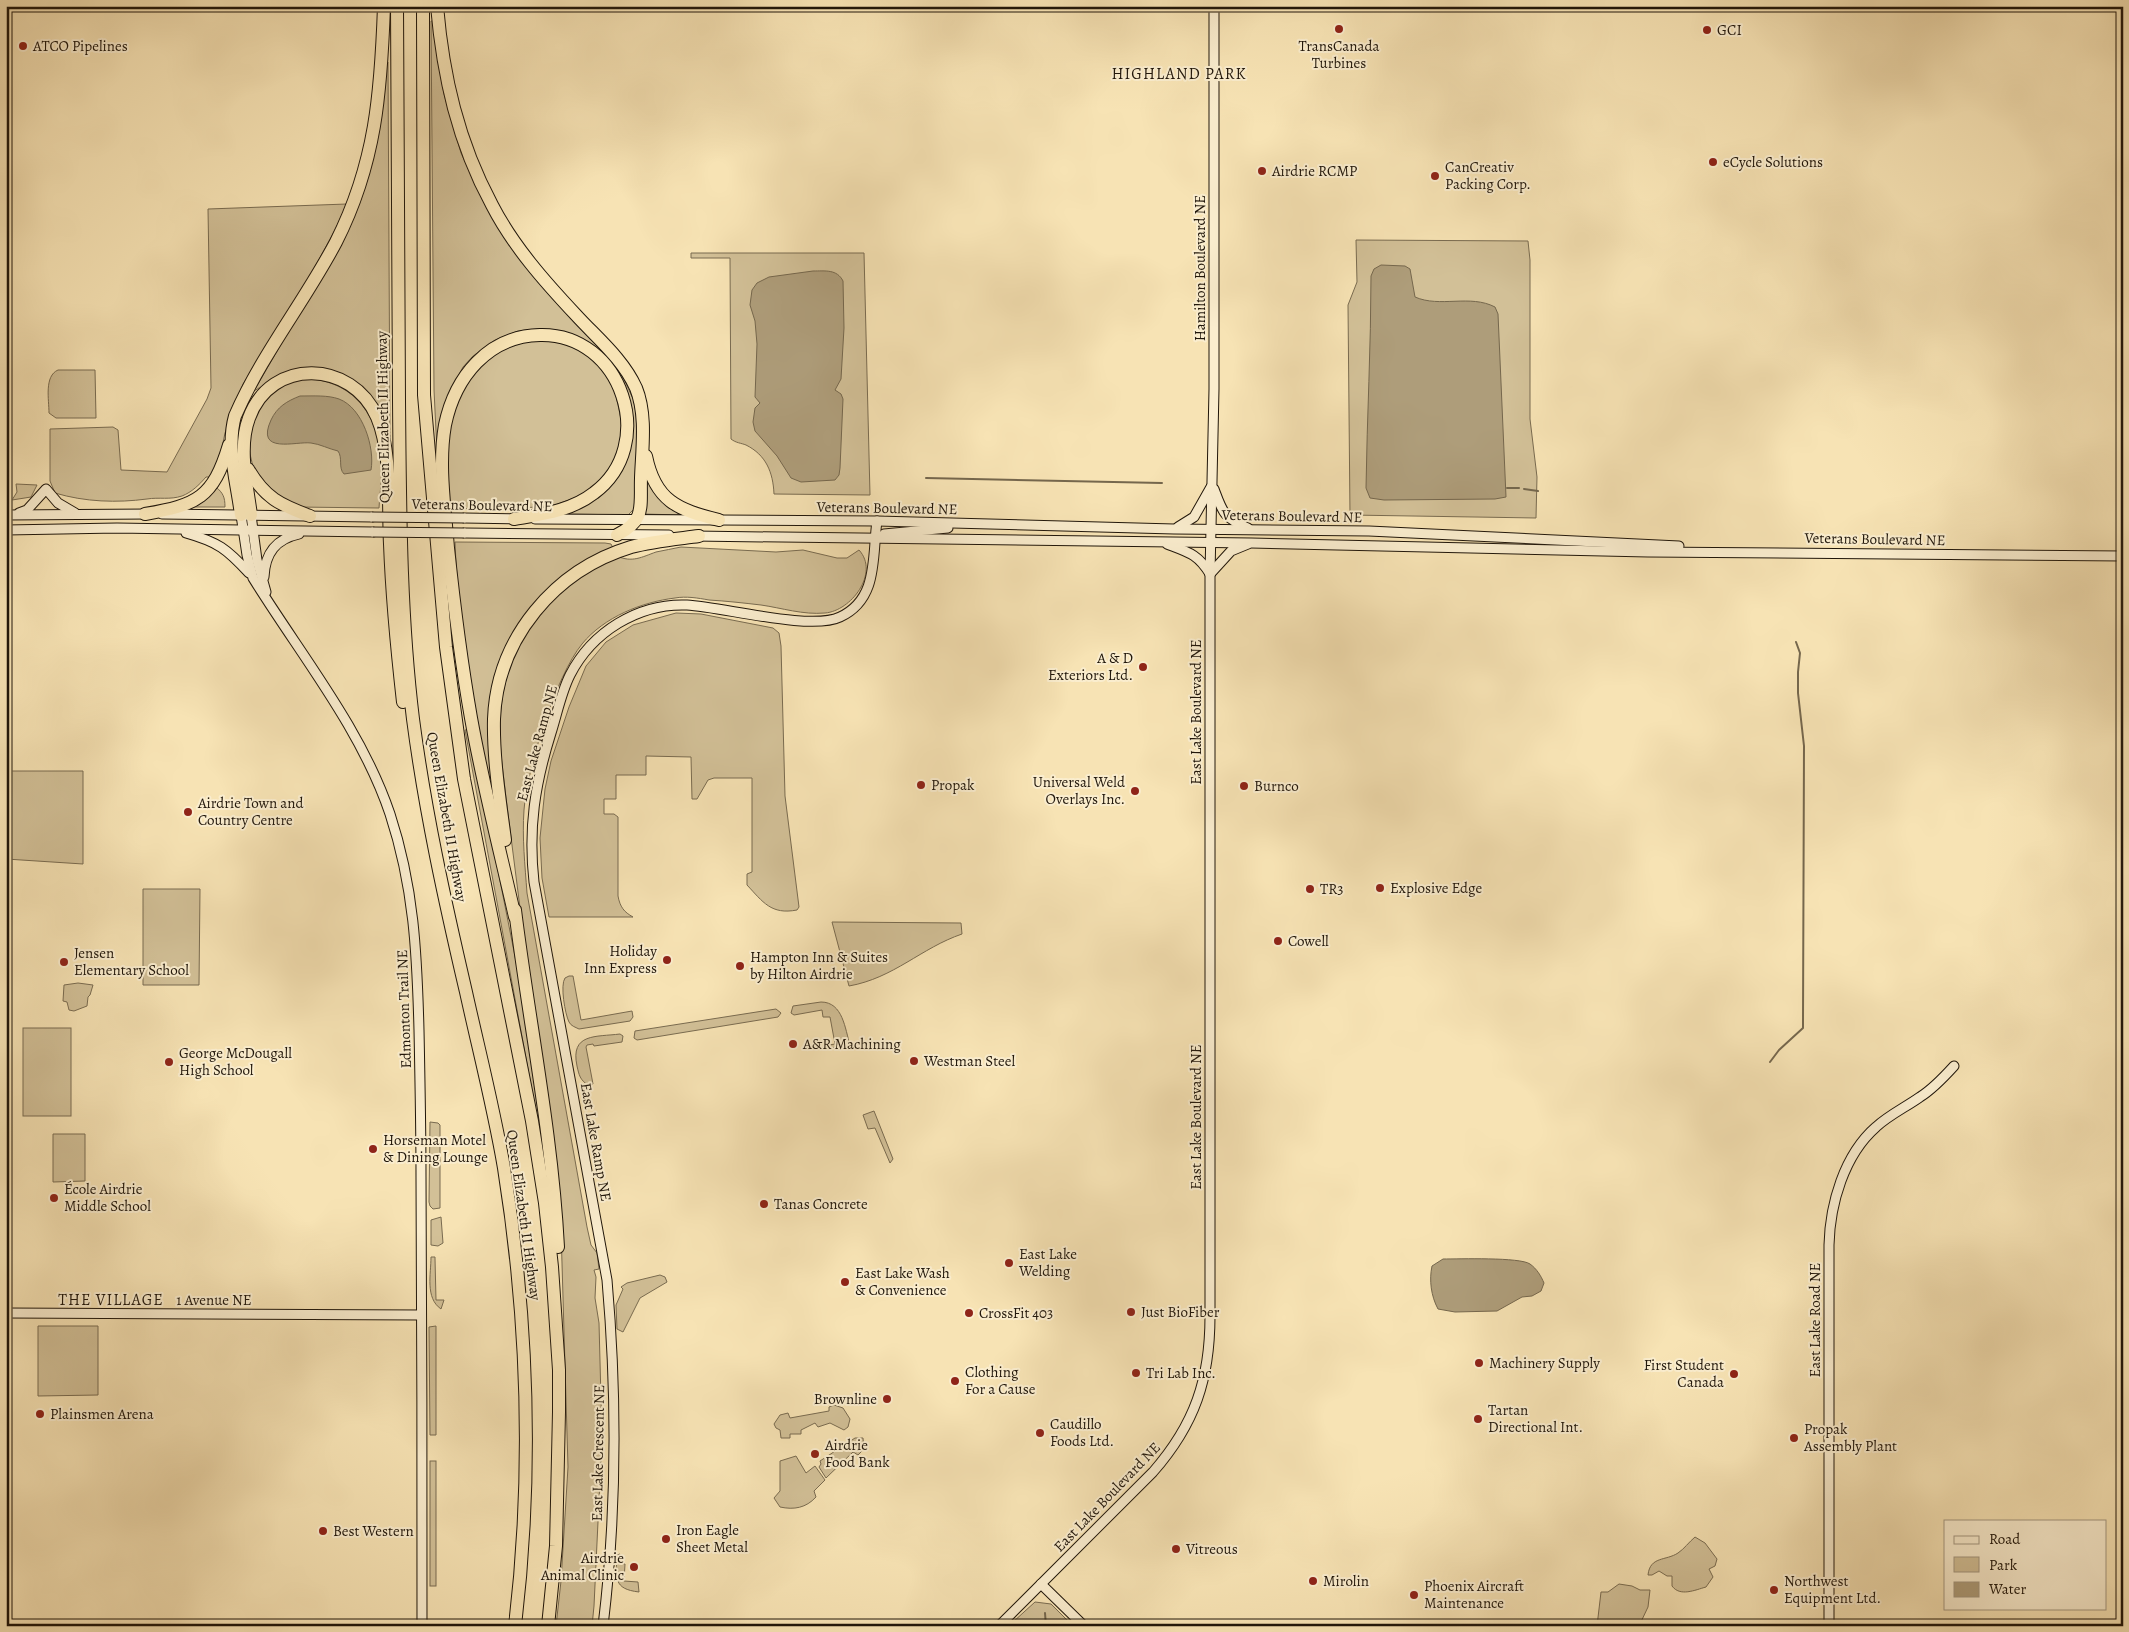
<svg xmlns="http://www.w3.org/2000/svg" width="2129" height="1632" font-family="Alegreya,serif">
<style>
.green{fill:#d2c097;stroke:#796b50}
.water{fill:#ae9d7a;stroke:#75674d}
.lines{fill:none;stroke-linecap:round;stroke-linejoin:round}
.stream{stroke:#75674d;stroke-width:2}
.secondary-casing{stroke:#20160a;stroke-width:11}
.highway-casing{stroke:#20160a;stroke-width:14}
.secondary{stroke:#faedce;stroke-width:9}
.highway{stroke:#f7e3b4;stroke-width:12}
.secondary-bridge-casing{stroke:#20160a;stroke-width:11;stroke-linecap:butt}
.secondary-bridge{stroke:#faedce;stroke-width:9}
.poi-dot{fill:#8f2418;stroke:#faedce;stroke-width:2}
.labels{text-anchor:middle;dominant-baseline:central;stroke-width:4;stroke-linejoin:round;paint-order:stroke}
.poi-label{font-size:15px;fill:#20160a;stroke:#faedce;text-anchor:start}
.street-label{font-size:15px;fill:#20160a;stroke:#faedce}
.neighbourhood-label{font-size:16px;letter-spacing:1px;fill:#20160a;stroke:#faedce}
</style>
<rect width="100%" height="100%" fill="#f7e3b4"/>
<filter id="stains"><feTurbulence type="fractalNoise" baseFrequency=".004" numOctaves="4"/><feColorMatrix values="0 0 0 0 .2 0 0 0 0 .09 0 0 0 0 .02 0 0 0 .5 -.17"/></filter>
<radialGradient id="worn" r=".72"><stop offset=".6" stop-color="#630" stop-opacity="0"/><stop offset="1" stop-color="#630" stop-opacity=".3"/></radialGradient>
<g class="green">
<polygon points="431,21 434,21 436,47 444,94 461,153 484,202 618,366 634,401 637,419 636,507 628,515 567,514 595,498 633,419 624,382 613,365 579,338 557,332 538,329 518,331 495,340 473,356 463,367 447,398 437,452 434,390"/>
<path d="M 386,61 L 388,62 L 390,439 C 377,408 360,370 320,369 C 313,368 304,372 297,374 C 281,378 268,382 254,391 L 329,261 L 361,192 Z"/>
<path d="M 347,204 L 335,230 L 304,287 L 243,384 L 225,433 L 219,462 L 212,477 L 206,477 C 199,485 192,492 182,496 C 170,500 159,497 147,499 C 117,503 85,502 55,493 L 50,481 L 50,429 L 113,427 L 118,430 L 121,470 L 167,472 L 207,399 L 211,388 L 208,209 Z"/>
<polygon points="1356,240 1528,241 1530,260 1530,419 1537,477 1536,518 1350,515 1348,305 1357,282"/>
<path d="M 691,253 L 864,253 L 870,495 L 774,494 C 773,472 766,455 746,445 C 741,443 736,443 731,439 L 730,258 L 691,258 Z"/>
<path d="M 527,340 L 550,340 L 574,345 L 596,361 L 613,382 L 624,433 L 617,455 L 605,476 L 585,494 L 555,505 L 504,510 L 448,508 C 447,460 442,410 475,371 C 478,367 481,362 485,359 C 497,349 513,345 527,340 Z"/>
<path d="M 58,370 L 95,370 L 96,418 L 56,418 L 49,413 C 49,400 44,376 58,370 Z"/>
<path d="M 302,378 C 350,380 375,408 381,455 C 383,472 380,491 379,508 L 297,507 L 275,493 L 254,471 L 250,454 L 248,436 L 262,399 L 280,386 Z"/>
<polygon points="645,473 666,504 680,515 644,514"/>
<polygon points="16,484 37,485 31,497 12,500 17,492"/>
<path d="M 216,487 C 223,493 225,497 225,507 L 192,507 Z"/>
<path d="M 455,542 L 605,543 L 611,544 L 613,548 L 579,565 L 560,578 L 542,595 L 527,612 L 505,650 L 491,777 L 488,776 C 473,698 458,621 455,542 Z"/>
<path d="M 681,547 L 776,552 L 803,550 L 837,558 L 847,558 L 859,550 C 880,573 851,611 825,613 C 803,615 782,608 761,605 C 744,603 726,601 709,600 C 698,598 686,596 675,598 C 642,602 604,617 582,644 C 556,676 527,768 524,810 C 522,838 525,865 527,893 L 587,1227 L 591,1245 L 597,1253 L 599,1269 L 594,1270 L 596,1277 L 595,1298 L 599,1323 L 602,1438 L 594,1606 L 592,1626 L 556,1626 L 561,1581 L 568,1467 L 561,1229 L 506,798 C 504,777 500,755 500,733 C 498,672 526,614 576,578 C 589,569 604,563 617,556 C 632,563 642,557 656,552 C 664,550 673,549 681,547 Z"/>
<path d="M 676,613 L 701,614 L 773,628 L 779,633 L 781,646 L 785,796 L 799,907 L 797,910 C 771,915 763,902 747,885 L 747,874 L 752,872 L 752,778 L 714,778 L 708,780 L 697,799 L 692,799 L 691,757 L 646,756 L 646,775 L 616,775 L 616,799 L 604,799 L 604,814 L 614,814 L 618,817 L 618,896 C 620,907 624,912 633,917 L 549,917 L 542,878 L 540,838 L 545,789 L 551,761 L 569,707 L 586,666 L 606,642 L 633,625 Z"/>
<polygon points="470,729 523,997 539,1111 539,1128 465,730"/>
<polygon points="6,771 83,771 83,864 6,859"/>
<polygon points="143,889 200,889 199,985 143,985"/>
<path d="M 832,922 L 961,923 L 962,934 C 921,948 894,978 849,986 Z"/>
<path d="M 569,976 L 573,976 L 581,1020 L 632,1011 L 633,1017 L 630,1021 L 579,1029 C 575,1027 571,1026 569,1022 C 565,1014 560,985 565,978 Z"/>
<polygon points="78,983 93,985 90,995 88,997 87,1006 74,1011 69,1010 67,1002 63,1001 64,985"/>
<path d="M 821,1002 C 843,1002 845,1029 850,1045 L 830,1048 L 829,1045 L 835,1044 L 830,1017 L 823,1017 L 822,1010 L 794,1015 L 791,1013 L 793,1006 Z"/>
<polygon points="776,1009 781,1013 778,1017 637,1040 634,1038 635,1031"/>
<rect x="23" y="1028" width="48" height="88"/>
<path d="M 620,1034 L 623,1036 L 622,1042 L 594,1046 L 593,1044 L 587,1045 L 586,1047 L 593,1084 L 588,1085 C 580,1080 579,1075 577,1066 C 570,1033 596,1037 620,1034 Z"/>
<polygon points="874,1111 893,1159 890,1163 875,1128 868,1129 863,1115"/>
<polygon points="430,1122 438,1123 440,1125 440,1208 433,1209 430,1206 429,1202"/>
<polygon points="53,1134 85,1134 85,1181 53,1182"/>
<polygon points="441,1217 443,1243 438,1246 431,1245 431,1220"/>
<path d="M 431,1257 L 435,1257 L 435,1258 L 436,1300 L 444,1300 L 441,1309 C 425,1298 431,1274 431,1257 Z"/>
<polygon points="660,1275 665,1277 667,1282 640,1298 623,1332 617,1329 616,1305 623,1289 621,1287 627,1283"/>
<polygon points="38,1326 98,1326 98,1395 38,1396"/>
<polygon points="436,1326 436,1435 430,1435 429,1327"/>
<polygon points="834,1405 843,1408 850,1419 848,1427 844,1430 830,1423 818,1427 815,1423 801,1430 801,1434 790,1434 790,1438 781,1438 780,1430 776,1428 774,1424 780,1415 788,1413 790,1418 829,1411 829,1407"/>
<polygon points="855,1438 863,1438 864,1449 858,1455 853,1452 826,1478 819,1467 821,1464 820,1461"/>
<path d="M 796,1456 L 806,1473 L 815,1466 L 825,1480 L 814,1491 L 816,1497 C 806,1508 794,1510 780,1507 L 774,1498 L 780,1491 L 780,1461 Z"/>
<rect x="430" y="1461" width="6" height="125"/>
<path d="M 1695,1537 L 1705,1543 L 1717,1559 L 1715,1566 L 1709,1569 L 1713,1577 L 1706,1587 C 1695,1590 1680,1597 1672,1586 L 1672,1576 L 1667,1576 L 1659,1571 L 1652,1575 L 1648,1575 C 1650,1556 1666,1561 1678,1553 C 1684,1549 1689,1542 1695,1537 Z"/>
<path d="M 620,1554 L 620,1563 L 625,1564 L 624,1581 L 638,1582 L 639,1592 C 613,1589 616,1578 617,1555 Z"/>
<polygon points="1619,1584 1632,1586 1640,1590 1650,1590 1648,1607 1639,1626 1597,1626 1601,1592 1608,1592"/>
<polygon points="1035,1602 1051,1604 1073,1626 1015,1626 1013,1622"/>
</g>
<g class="water">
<path d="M 1381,265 L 1405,266 L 1410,269 L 1415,297 C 1440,308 1470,294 1495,307 L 1498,314 L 1506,497 L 1495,499 L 1384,500 L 1370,498 L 1366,488 C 1367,417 1371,346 1371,276 L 1374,269 Z"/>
<path d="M 813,271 C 825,271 837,269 843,281 L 844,328 L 841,379 L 835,390 L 841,394 L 843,399 L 840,468 L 839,475 L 835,480 L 801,482 L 791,478 L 777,456 L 755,431 L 753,422 L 755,408 L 760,403 L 755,397 L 757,344 L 755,321 L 750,305 L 752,290 L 757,283 L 769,277 Z"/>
<path d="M 300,396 C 313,396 328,395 339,399 C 363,408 375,448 371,470 L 344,474 C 338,468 343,458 338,451 C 329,449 320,444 311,443 C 296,441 255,455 271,420 C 277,407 287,401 300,396 Z"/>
<path d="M 1443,1259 C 1459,1259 1520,1257 1530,1264 C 1537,1269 1541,1276 1544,1283 L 1541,1291 L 1532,1296 L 1522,1297 L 1497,1311 L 1455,1312 L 1438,1309 C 1431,1296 1429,1280 1432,1266 Z"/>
</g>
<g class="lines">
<g class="stream">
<polyline points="926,478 1162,483"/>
<polyline points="1507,488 1519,488"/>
<polyline points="1524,489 1538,491"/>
<polyline points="1770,1062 1779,1050 1803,1028 1803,1023 1804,746 1798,693 1798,672 1800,653 1796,642"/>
<polyline points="1045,1613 1046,1626"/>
</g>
<g class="secondary-casing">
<g id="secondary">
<path d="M 1214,489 C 1223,513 1223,517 1248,528"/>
<polyline points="19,513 27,510 46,489 58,503 75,513"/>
<polyline points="162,514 372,517"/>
<polyline points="6,515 149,514"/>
<path d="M 241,515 L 247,555 L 253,578 C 300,654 361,728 390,814 C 414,887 417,953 419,1030 C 420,1079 421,1128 421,1177 C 422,1327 422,1476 422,1626"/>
<polyline points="251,515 257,560 266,592"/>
<polyline points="464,518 519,519"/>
<polyline points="535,519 877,521 1174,529 1369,531 1679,546"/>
<polyline points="1178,527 1194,517 1211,487"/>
<polyline points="6,530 117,528 373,532"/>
<path d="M 186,533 C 218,542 227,549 249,573"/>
<polyline points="464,533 669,535"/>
<polyline points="884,534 948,528"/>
<polyline points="694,536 1251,543 1648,552 2123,556"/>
<path d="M 1167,544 C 1188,552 1198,554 1210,574"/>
<polyline points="1210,574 1231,551 1248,544"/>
<path d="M 264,577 C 265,553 276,539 299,534"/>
<polyline points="6,1313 421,1315"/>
<polyline points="1041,1584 1084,1626"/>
<path d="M 603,1626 C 617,1511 617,1395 607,1280 L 534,882 C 528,828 535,784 551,733 C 557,714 561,693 570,675 C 592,632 638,603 687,605 C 723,607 811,631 840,617 C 879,599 872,556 877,521"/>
<path d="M 999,1626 L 1153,1472 C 1195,1424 1210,1379 1210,1316 L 1210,574 L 1214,389 L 1214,6"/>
<path d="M 1829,1626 L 1829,1245 C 1830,1204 1844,1155 1876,1127 C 1889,1115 1906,1107 1920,1097 C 1933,1089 1944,1077 1954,1066"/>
</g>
</g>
<g class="highway-casing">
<g id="highway">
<path d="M 397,6 C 397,137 398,268 399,400 C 400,506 400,613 413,719 C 425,811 445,902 466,992 C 479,1051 494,1109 504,1168 C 528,1319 533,1474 515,1626"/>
<polyline points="423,6 424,395 446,647 464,779 532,1121 545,1203 552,1267 559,1370 559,1412 556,1546 548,1626"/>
<path d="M 437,6 C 443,76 458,142 492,205 C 513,246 545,282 576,315 C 597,338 623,359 636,388 C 647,415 642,449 641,478 C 640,507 646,520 617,535"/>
<path d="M 646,456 C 655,501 678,510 719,520"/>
<path d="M 248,469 C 265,498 280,505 310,516"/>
<path d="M 145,514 C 197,505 213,498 229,445"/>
<path d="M 241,515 C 237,482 226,448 235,416 C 262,354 305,301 336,242 C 376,163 381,92 384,6"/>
<path d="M 251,515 C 247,485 238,447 249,418 C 271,357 352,360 377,417 C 392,452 388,506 390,544 C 392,597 397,649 403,702"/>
<path d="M 514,519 C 543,514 571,511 594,493 C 659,445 622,333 540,335 C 488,336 455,377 445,425 C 438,465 445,508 448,548 C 454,605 461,661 471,718 C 483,785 500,851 515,917"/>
<path d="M 505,840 C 500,802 493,758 494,719 C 497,638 555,570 631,547 C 653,541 677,539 699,536"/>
<path d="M 515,910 C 529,1022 552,1133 558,1247"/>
</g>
</g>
<use href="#secondary" class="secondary"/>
<use href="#highway" class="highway"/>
<g class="secondary-bridge-casing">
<g id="secondary-bridge">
<polyline points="372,517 464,518"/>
<polyline points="373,532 464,533"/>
</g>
</g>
<use href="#secondary-bridge" class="secondary-bridge"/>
</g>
<g class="poi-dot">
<circle cx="1339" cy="29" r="5"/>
<circle cx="1707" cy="30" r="5"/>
<circle cx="23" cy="46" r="5"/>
<circle cx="1713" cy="162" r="5"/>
<circle cx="1262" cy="171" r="5"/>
<circle cx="1435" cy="176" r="5"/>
<circle cx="1143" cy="667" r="5"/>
<circle cx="921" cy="785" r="5"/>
<circle cx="1244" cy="786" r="5"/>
<circle cx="1135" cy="791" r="5"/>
<circle cx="188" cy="812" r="5"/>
<circle cx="1380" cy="888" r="5"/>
<circle cx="1310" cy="889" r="5"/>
<circle cx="1278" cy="941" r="5"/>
<circle cx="667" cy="960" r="5"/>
<circle cx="64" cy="962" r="5"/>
<circle cx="740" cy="966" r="5"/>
<circle cx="793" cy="1044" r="5"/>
<circle cx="914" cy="1061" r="5"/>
<circle cx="169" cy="1062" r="5"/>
<circle cx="373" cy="1149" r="5"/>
<circle cx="54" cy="1198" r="5"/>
<circle cx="764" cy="1204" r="5"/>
<circle cx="1009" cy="1263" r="5"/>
<circle cx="845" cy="1282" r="5"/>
<circle cx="1131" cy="1312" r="5"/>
<circle cx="969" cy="1313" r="5"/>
<circle cx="1479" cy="1363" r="5"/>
<circle cx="1136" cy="1373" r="5"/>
<circle cx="1734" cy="1374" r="5"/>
<circle cx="955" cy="1381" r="5"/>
<circle cx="887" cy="1399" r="5"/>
<circle cx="40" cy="1414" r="5"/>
<circle cx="1478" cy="1419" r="5"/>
<circle cx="1040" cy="1433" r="5"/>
<circle cx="1794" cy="1438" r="5"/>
<circle cx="815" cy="1454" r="5"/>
<circle cx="323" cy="1531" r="5"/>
<circle cx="666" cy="1539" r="5"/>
<circle cx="1176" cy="1549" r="5"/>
<circle cx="634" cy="1567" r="5"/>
<circle cx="1313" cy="1581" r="5"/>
<circle cx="1774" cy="1590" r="5"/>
<circle cx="1414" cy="1595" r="5"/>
</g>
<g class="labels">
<g class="poi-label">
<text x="1717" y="30">GCI</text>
<text x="33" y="46">ATCO Pipelines</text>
<text x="1339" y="46" text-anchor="middle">TransCanada<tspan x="1339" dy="17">Turbines</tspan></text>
<text x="1723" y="162">eCycle Solutions</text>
<text x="1445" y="167">CanCreativ<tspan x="1445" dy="17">Packing Corp.</tspan></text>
<text x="1272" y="171">Airdrie RCMP</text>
<text x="1133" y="658" text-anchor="end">A &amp; D<tspan x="1133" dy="17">Exteriors Ltd.</tspan></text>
<text x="1125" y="782" text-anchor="end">Universal Weld<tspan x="1125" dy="17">Overlays Inc.</tspan></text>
<text x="931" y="785">Propak</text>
<text x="1254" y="786">Burnco</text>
<text x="198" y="803">Airdrie Town and<tspan x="198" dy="17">Country Centre</tspan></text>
<text x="1390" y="888">Explosive Edge</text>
<text x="1320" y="889">TR3</text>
<text x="1288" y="941">Cowell</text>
<text x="657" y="951" text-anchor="end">Holiday<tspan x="657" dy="17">Inn Express</tspan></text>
<text x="74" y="953">Jensen<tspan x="74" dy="17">Elementary School</tspan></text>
<text x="750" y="957">Hampton Inn &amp; Suites<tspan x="750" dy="17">by Hilton Airdrie</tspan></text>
<text x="803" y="1044">A&amp;R Machining</text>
<text x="179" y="1053">George McDougall<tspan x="179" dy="17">High School</tspan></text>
<text x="924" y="1061">Westman Steel</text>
<text x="383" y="1140">Horseman Motel<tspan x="383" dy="17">&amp; Dining Lounge</tspan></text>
<text x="64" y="1189">École Airdrie<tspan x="64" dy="17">Middle School</tspan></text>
<text x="774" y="1204">Tanas Concrete</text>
<text x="1019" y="1254">East Lake<tspan x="1019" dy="17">Welding</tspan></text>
<text x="855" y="1273">East Lake Wash<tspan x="855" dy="17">&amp; Convenience</tspan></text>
<text x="1141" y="1312">Just BioFiber</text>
<text x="979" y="1313">CrossFit 403</text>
<text x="1489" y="1363">Machinery Supply</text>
<text x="1724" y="1365" text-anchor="end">First Student<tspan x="1724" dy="17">Canada</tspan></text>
<text x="965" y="1372">Clothing<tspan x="965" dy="17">For a Cause</tspan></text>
<text x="1146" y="1373">Tri Lab Inc.</text>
<text x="877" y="1399" text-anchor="end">Brownline</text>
<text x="1488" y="1410">Tartan<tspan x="1488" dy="17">Directional Int.</tspan></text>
<text x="50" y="1414">Plainsmen Arena</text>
<text x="1050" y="1424">Caudillo<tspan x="1050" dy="17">Foods Ltd.</tspan></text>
<text x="1804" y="1429">Propak<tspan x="1804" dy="17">Assembly Plant</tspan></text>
<text x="825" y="1445">Airdrie<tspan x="825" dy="17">Food Bank</tspan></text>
<text x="676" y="1530">Iron Eagle<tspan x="676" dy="17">Sheet Metal</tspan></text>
<text x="333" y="1531">Best Western</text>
<text x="1186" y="1549">Vitreous</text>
<text x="624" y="1558" text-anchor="end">Airdrie<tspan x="624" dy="17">Animal Clinic</tspan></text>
<text x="1323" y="1581">Mirolin</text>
<text x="1784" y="1581">Northwest<tspan x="1784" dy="17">Equipment Ltd.</tspan></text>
<text x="1424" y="1586">Phoenix Aircraft<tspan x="1424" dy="17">Maintenance</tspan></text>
</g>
<g class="street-label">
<text transform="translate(1200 268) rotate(-90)">Hamilton Boulevard NE</text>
<text transform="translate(383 417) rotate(-91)">Queen Elizabeth II Highway</text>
<text transform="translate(482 505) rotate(1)">Veterans Boulevard NE</text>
<text transform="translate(887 508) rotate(1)">Veterans Boulevard NE</text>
<text transform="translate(1292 516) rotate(1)">Veterans Boulevard NE</text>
<text transform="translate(1875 539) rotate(1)">Veterans Boulevard NE</text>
<text transform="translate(1196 712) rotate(-90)">East Lake Boulevard NE</text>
<text transform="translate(537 743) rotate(-75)">East Lake Ramp NE</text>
<text transform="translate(447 817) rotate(80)">Queen Elizabeth II Highway</text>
<text transform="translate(404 1009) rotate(-92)">Edmonton Trail NE</text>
<text transform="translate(1196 1117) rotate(-90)">East Lake Boulevard NE</text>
<text transform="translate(596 1142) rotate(80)">East Lake Ramp NE</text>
<text transform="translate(524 1215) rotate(82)">Queen Elizabeth II Highway</text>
<text x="214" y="1300">1 Avenue NE</text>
<text transform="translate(1815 1320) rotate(-90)">East Lake Road NE</text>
<text transform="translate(598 1453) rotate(-89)">East Lake Crescent NE</text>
<text transform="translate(1107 1497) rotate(-46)">East Lake Boulevard NE</text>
</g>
<g class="neighbourhood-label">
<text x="1179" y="74">HIGHLAND PARK</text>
<text x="111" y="1300">THE VILLAGE</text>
</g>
</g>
<rect width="2129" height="1632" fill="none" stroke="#f7e3b4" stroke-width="25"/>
<rect x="8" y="8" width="2114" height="1617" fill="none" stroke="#20160a" stroke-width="2.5"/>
<rect x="12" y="12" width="2104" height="1607" fill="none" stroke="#20160a"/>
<rect x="1944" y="1520" width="162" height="90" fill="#faedce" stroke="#a39780"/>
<rect x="1954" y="1536" width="25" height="8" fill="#faedce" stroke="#a39780"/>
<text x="1989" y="1544" font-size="15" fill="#20160a">Road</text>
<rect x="1954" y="1557" width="25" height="15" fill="#d2c097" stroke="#a39780"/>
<text x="1989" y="1570" font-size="15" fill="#20160a">Park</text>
<rect x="1954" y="1582" width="25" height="15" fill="#ae9d7a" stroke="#a39780"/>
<text x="1989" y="1594" font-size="15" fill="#20160a">Water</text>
<rect width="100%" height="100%" filter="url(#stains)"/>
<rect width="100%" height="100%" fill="url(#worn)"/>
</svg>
